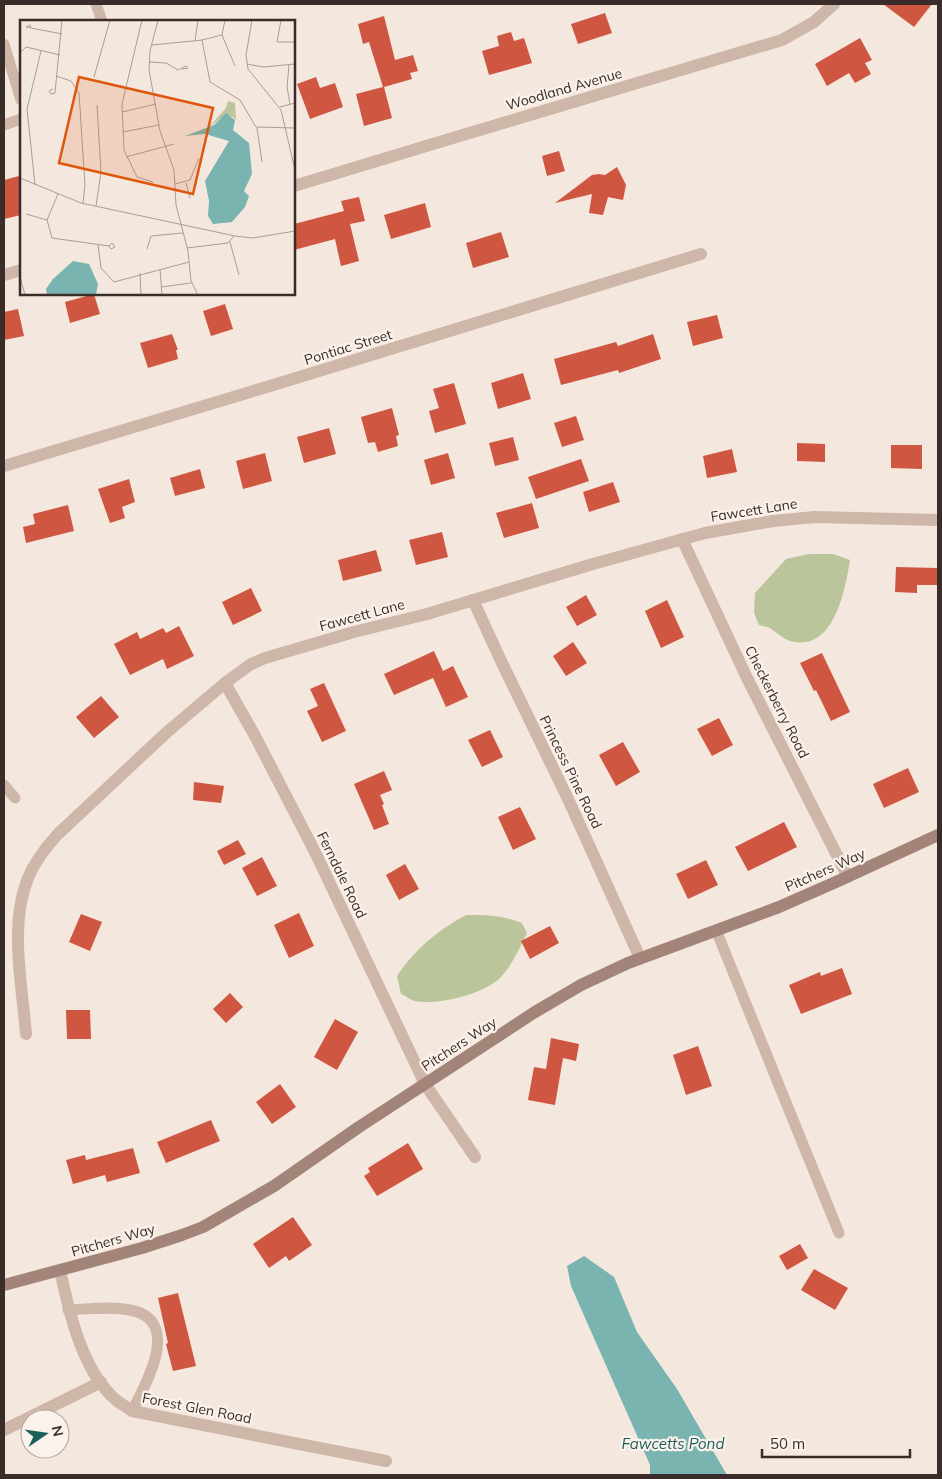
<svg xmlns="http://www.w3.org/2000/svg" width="942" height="1479" font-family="Mulish,sans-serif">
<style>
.green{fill:#bbc59c}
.water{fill:#7ab4b1}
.building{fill:#cf5641}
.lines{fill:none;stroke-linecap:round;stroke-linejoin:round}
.lane{stroke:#ceb6a8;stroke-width:11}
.street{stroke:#ceb6a8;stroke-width:12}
.secondary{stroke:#a28479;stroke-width:12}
.labels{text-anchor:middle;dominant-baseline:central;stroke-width:4.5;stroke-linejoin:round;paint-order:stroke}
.street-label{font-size:14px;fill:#3a2d29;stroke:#fbf2eb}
.water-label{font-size:15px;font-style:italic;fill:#1b5f5d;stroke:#fbf2eb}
.inset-road{fill:none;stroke:#aa9d96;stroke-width:1}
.view{fill:#df570d;fill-opacity:0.15;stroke:#df570d;stroke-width:2.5}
.inset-edge{fill:none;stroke:#3a2d29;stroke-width:2.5}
</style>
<rect width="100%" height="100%" fill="#f4e7de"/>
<g class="green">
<path d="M 809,554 L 833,554 L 850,560 C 845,591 834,653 790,641 C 783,639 776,632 770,628 C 767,627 763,626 759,625 L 754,613 L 755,593 L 786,559 Z"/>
<path d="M 466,915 C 488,915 502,915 522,923 L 527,933 C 519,949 512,966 499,979 C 483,994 436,1006 415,1001 C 410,1000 406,996 401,994 L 397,976 C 416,948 437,931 466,915 Z"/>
</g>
<polygon class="water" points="584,1256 614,1277 637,1332 677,1389 727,1475 650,1475 650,1465 571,1286 567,1266"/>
<g class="building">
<polygon points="883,4 932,4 914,27"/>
<polygon points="605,13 612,33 578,44 571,24"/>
<polygon points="384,16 395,60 413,55 418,71 410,73 412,79 384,87 392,118 364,126 356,94 383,87 369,42 363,44 358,24"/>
<polygon points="511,32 514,41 524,38 532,63 489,75 482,51 499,46 497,36"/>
<polygon points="860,38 872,60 865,63 871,74 855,83 849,73 827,86 815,64"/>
<polygon points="316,77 320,88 335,83 343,107 310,119 297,84"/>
<polygon points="559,151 565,171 547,176 542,156"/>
<polygon points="617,167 626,185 623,200 608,197 603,215 589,213 592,194 555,203 592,175 599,174 605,175"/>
<polygon points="19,176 21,184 21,215 4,219 4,180"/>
<polygon points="359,197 365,221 350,224 359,261 341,266 335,239 294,250 294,224 344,211 341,201"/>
<polygon points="425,203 431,227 391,239 384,215"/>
<polygon points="501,232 509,257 473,268 466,243"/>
<polygon points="94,294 100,314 70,323 65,302"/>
<polygon points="225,304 233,329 211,336 203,311"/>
<polygon points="18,309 24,336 4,340 4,312"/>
<polygon points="717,315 723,338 693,346 687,322"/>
<polygon points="172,334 178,350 176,350 178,359 148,368 140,343"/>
<polygon points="653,334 661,359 619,373 618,370 561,385 554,359 616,342 618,346"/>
<polygon points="523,373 531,399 498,409 491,383"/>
<polygon points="454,383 466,424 435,433 429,411 439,408 433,389"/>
<polygon points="392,408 399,435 396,436 398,446 378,452 375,442 368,443 361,417"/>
<polygon points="576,416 584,440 562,447 554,423"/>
<polygon points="329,428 336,454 304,463 297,437"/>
<polygon points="513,437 519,460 495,466 489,443"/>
<polygon points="797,443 825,444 825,462 797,461"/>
<polygon points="891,445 922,445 922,469 891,468"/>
<polygon points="732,449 737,472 707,478 703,456"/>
<polygon points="265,453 272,481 243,489 236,461"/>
<polygon points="448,453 455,478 431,485 424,460"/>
<polygon points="581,459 589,481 536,499 528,477"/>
<polygon points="200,469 205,488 175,496 170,478"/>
<polygon points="129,479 135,502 122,507 125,518 110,523 98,489"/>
<polygon points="613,482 620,502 589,512 583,492"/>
<polygon points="532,503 539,528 504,538 496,513"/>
<polygon points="68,505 74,531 26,543 23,527 35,524 33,514"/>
<polygon points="442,532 448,557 416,565 409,540"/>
<polygon points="376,550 382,571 343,581 338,560"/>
<polygon points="896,567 938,568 938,585 917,585 917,593 895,592"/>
<polygon points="251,588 262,611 233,625 222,602"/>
<polygon points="586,595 597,615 577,626 566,607"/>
<polygon points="667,600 684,637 661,648 645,611"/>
<polygon points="179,626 194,656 167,669 163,659 130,675 114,644 137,632 140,639 163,628 166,633"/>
<polygon points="573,642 587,663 566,676 553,656"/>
<polygon points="434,651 443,671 453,666 468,697 446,707 433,678 394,695 384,674"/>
<polygon points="822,653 850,712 831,721 816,690 814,691 800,663"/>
<polygon points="324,683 346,731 322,742 307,711 318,706 310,689"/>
<polygon points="101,696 119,717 94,738 76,717"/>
<polygon points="719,718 733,745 712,756 697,729"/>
<polygon points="490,730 503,757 482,767 468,740"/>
<polygon points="623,742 640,772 616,786 599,755"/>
<polygon points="908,768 919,792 884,808 873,784"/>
<polygon points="384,771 392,790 380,795 384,804 382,805 389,824 374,830 354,784"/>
<polygon points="194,782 224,786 221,803 193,800"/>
<polygon points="520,807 536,839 513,850 498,817"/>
<polygon points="784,822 797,847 748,871 735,847"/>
<polygon points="238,840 246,854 224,865 217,851"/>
<polygon points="262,857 277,886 257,896 242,868"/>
<polygon points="706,860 718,885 688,899 676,874"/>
<polygon points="405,864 419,889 399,900 386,875"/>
<polygon points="299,913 314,946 289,958 274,925"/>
<polygon points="81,914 102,922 90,951 69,942"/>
<polygon points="550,926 559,943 530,959 521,941"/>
<polygon points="842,968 852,994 801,1014 789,985 820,972 821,976"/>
<polygon points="230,993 243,1007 226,1023 213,1009"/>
<polygon points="66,1010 90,1010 91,1039 67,1039"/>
<polygon points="335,1019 358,1032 337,1070 314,1057"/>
<polygon points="551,1038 579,1044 576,1061 563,1058 555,1105 528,1100 534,1067 546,1069"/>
<polygon points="698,1046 712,1086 686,1095 673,1055"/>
<polygon points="280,1084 296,1107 272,1124 256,1102"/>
<polygon points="211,1120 220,1141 166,1163 157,1142"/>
<polygon points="408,1143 423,1169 377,1196 364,1176 370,1172 368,1168"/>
<polygon points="133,1148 140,1173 107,1182 105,1175 73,1184 66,1160 85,1155 86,1160"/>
<polygon points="293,1217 312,1245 289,1261 286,1256 269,1268 253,1244"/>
<polygon points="800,1244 808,1258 787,1270 779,1256"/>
<polygon points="814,1269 848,1288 835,1310 801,1290"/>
<polygon points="178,1293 196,1366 173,1371 166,1344 168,1343 158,1298"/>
</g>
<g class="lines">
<g class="lane">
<polyline points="96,4 102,21"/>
<polyline points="4,44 21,100"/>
<polyline points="4,125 21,119"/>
<polyline points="4,785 15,798"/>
<polyline points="716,930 839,1233"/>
<path d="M 68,1310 C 89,1309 110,1306 130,1310 C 183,1320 146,1384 132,1411"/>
</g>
<g class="street">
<polyline points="294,186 466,134 782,40 814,22 834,4"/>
<polyline points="4,275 21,270"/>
<polyline points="4,466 270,386 701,254"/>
<polyline points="682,539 746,676 848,877"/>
<polyline points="473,600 502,663 569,801 640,958"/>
<polyline points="225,683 255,736 316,854 425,1084 475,1157"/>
<path d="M 26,1034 C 22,984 9,925 28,878 C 35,861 46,847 58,834 L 166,733 L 225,683 L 251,664 L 265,658 L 354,632 L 427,614 L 593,564 L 705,533 L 773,521 L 815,517 L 938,520"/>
<path d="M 60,1270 C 69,1312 82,1371 116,1400 C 121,1404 127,1407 132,1411 L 386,1461"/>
<polyline points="4,1430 101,1382"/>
</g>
<polyline class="secondary" points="4,1285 142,1248 182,1235 203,1227 274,1186 359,1127 535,1012 581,985 628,963 779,907 836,882 938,835"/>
</g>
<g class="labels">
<g class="street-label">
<text transform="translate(564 89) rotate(-16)">Woodland Avenue</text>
<text transform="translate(348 347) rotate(-17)">Pontiac Street</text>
<text transform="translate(754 510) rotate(-9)">Fawcett Lane</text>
<text transform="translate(362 615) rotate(-15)">Fawcett Lane</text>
<text transform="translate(777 702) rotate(63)">Checkerberry Road</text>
<text transform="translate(571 772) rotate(64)">Princess Pine Road</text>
<text transform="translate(825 870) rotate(-24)">Pitchers Way</text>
<text transform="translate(342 875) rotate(64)">Ferndale Road</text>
<text transform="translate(459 1044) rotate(-33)">Pitchers Way</text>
<text transform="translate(113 1240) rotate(-16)">Pitchers Way</text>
<text transform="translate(197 1408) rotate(11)">Forest Glen Road</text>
</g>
<g class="water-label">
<text x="673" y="1443">Fawcetts Pond</text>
</g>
</g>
<g transform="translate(20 20)">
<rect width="275" height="275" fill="#f4e7de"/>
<path d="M 208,81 L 215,83 L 216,100 L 212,96 L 201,98 L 188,108 L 206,88 Z" fill="#bbc59c"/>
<path d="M 206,93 L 215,100 L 213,110 L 229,123 L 232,154 L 224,171 L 229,176 L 225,187 L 212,202 L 193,204 L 188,196 L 189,181 L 185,161 L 209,121 L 185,114 L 165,116 L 194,105 ZM 53,241 L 69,244 L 78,264 L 76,275 L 27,275 L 26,269 L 33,259 Z" fill="#7ab4b1"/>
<path class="inset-road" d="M 122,0 L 102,84 L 104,130 L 117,157 L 133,162M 138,0 L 130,31 L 129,50 L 140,111 L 154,150 L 156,185 L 168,231 L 171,261 L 178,275M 232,0 L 226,35 L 228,49 L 261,90 L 275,150M 261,0 L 257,22 L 275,22M 11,8 L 10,5 L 6,7 L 42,14M 202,15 L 215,46M 202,15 L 205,0M 182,20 L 202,15M 175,21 L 178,0M 132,25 L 182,20 L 190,62 L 220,80 L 236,107 L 275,108M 0,33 L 6,27 L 40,35M 129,42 L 146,43 L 158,50 L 166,46 L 168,48 L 162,49M 227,44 L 243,47 L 275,44M 269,45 L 267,67 L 270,84M 36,56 L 51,61 L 59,73 L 65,165 L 63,183M 74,57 L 90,0M 33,69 L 29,71 L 31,74 L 35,73 L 42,0M 260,87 L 275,83M 102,92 L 136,84M 237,108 L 242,142M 103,112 L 139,105M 106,137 L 154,124M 0,158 L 61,183 L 215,216 L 233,218 L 275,211M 166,163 L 170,178M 155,164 L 170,160 L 179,138M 15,165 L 7,89 L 21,31M 38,174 L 27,200 L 32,218 L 89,226 L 92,223 L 95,227 L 91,229 L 89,226M 76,186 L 81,152 L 77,85M 6,194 L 27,200M 210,222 L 219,255M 78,225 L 81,248 L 94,262 L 169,242M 167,228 L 208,223 L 214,216M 127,229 L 131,216 L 163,213M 140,249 L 142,275M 120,253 L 121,275M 0,257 L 5,275M 141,267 L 171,263"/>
<path class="view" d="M 59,57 L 193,88 L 173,174 L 39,143 Z"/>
<rect width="275" height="275" class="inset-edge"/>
</g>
<rect width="942" height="1479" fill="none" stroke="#3a2d29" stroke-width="10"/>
<g transform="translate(45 1434) rotate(77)"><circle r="24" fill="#fbf2eb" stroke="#aea39d"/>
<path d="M0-4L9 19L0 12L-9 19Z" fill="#1b5f5d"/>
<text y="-8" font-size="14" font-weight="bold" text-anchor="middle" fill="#3a2d29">N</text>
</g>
<path d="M762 1449v8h148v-8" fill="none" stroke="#3a2d29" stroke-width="2.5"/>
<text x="770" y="1449" font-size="15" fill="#3a2d29" stroke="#fbf2eb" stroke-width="4" paint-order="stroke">50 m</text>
</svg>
